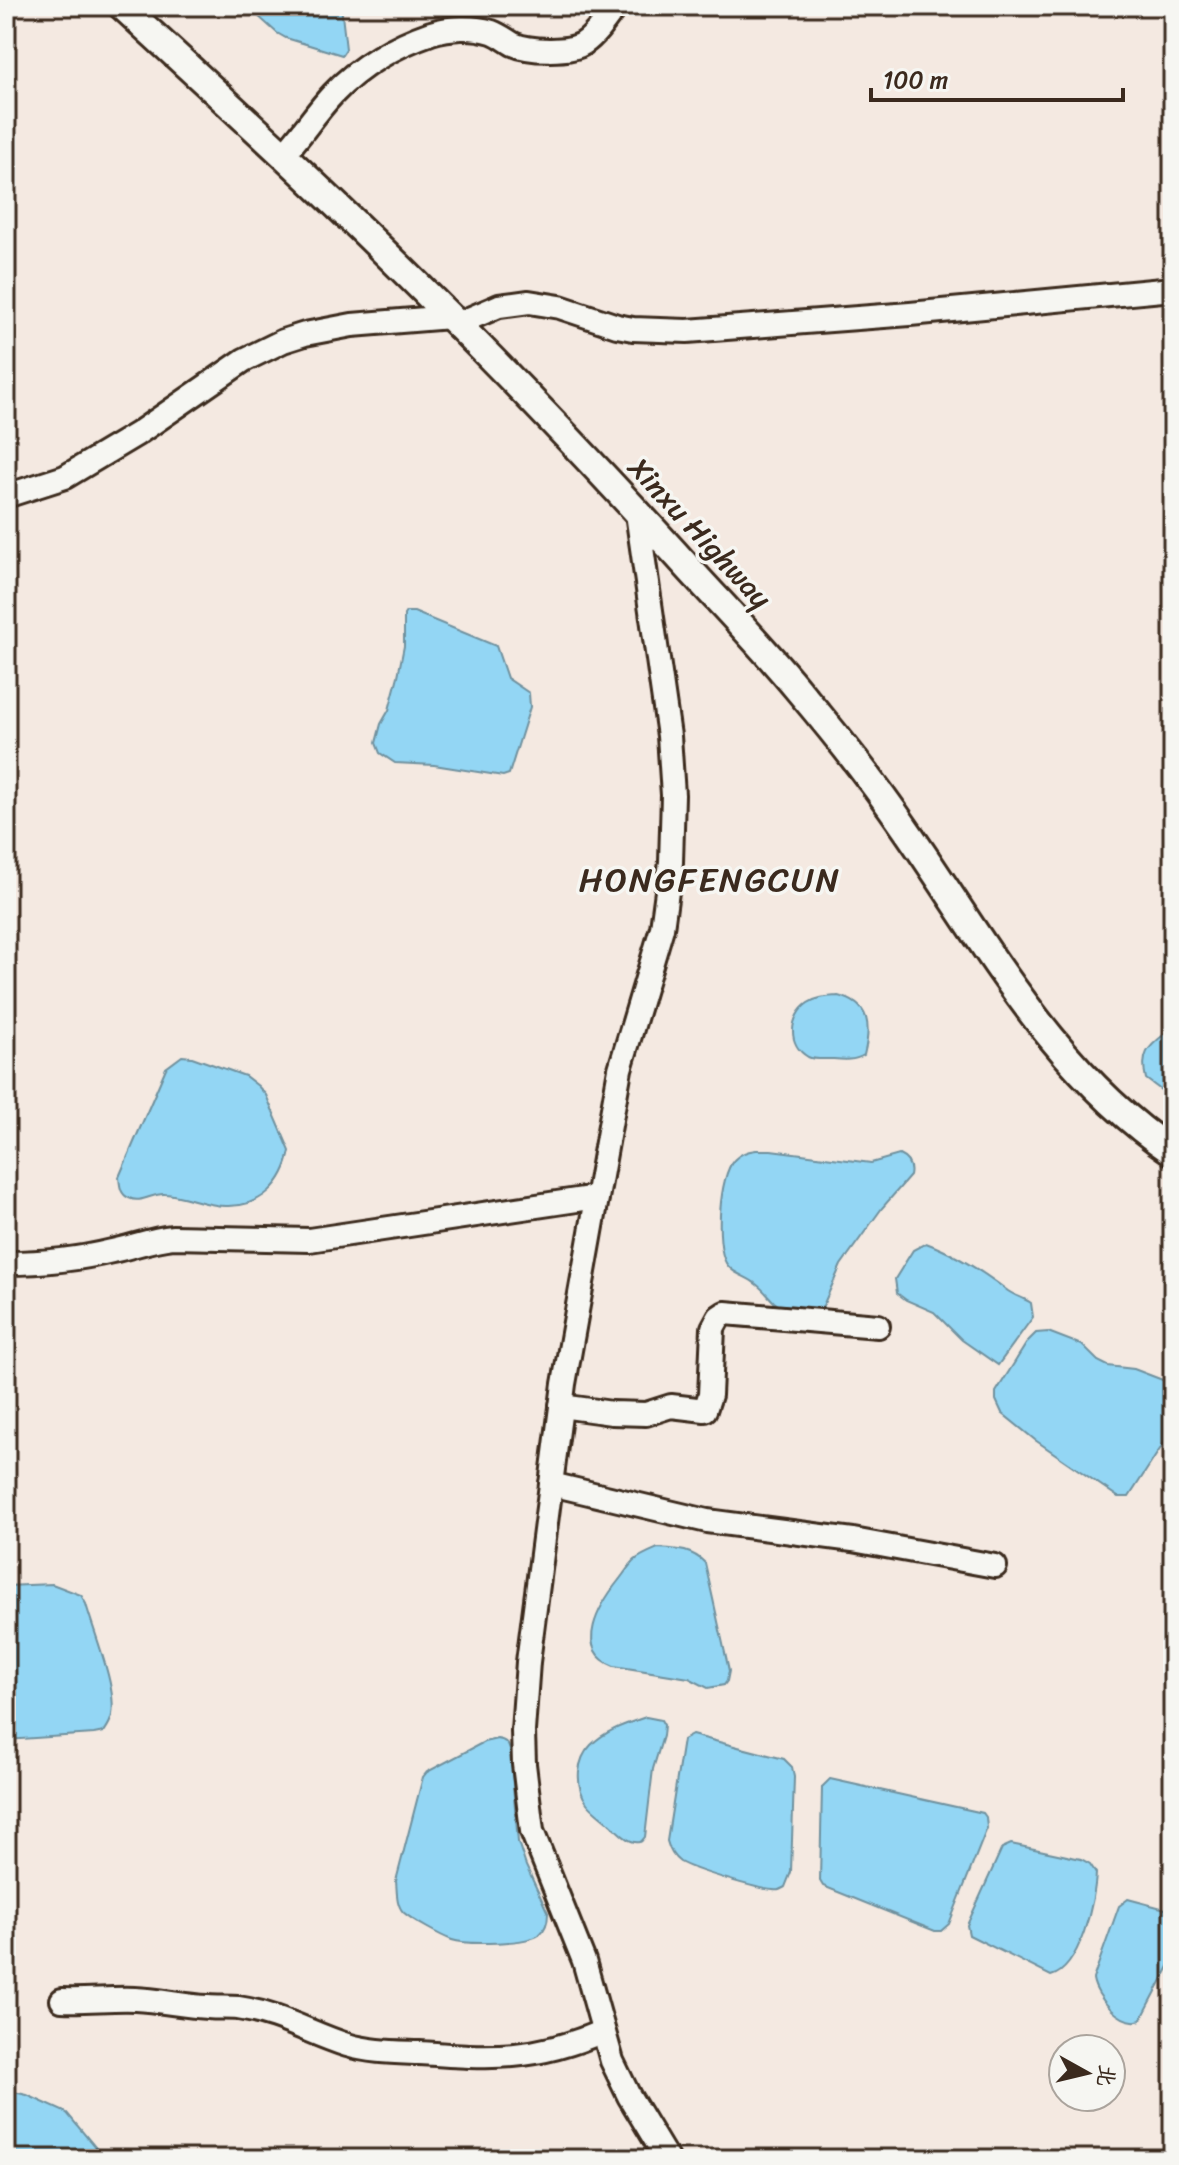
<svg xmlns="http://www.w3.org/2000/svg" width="1179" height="2165" font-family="Sriracha,'LXGW WenKai TC',sans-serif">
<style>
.water{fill:#93d6f4;stroke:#70919e;stroke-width:2}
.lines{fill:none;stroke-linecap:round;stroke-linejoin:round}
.minor-casing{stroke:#3b2a1e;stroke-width:28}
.major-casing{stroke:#3b2a1e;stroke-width:32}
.minor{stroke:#f6f6f2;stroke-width:22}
.major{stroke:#f6f6f2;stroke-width:26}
.labels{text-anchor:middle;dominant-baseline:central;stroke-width:7;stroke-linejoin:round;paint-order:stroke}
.street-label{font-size:30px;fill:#3b2a1e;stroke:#f6f6f2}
.quarter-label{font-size:34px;letter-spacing:2px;fill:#3b2a1e;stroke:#f6f6f2}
</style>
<rect width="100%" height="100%" fill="#f4e9e1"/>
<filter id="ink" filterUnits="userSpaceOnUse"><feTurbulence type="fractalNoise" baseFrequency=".0125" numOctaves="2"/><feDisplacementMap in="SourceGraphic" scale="16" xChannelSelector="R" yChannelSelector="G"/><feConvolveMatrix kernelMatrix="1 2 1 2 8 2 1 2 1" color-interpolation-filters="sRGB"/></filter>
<g filter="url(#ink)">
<g class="water">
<polygon points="247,6 341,6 346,49 342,55 286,38 277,33"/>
<polygon points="406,612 414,612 496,646 507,678 529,693 530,707 509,774 503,776 434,765 395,763 380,753 376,743 381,724 389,710 398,676 404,646 404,615"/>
<path d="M 838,996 C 871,1003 871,1027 864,1055 C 854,1061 844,1060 833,1059 C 825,1059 814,1060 808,1057 C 787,1045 789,1016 808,1003 C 817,997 827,997 838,996 Z"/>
<path d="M 1173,1027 L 1173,1099 L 1146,1079 C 1139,1049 1152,1045 1173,1027 Z"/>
<path d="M 182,1056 L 192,1057 L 245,1076 L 258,1086 L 266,1095 L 290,1151 C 284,1183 262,1207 226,1206 C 206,1206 185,1195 165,1194 C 152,1193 141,1204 129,1198 C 120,1194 120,1186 119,1177 L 166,1068 Z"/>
<path d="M 756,1150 L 771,1150 L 871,1163 L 899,1155 C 908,1159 912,1166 910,1176 L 882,1208 L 841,1265 L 822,1308 C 807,1310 786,1313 774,1302 C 768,1296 763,1289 756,1284 C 747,1276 732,1274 726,1263 C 715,1244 719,1176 734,1160 C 740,1153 747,1151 756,1150 Z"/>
<path d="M 926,1243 C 956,1254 983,1272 1008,1291 C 1015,1296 1024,1298 1031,1303 L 1033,1317 L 998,1365 L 962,1340 L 934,1312 L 906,1300 L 897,1293 L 895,1279 L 913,1250 Z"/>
<polygon points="1048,1332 1082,1345 1098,1361 1108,1366 1134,1369 1173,1384 1173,1429 1129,1497 1118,1497 1035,1440 1002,1413 996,1400 996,1392 1028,1341 1036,1333"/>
<path d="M 658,1548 C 676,1549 692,1549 705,1563 L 729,1671 L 727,1681 L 724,1685 L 708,1688 L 689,1678 L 614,1666 C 572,1650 600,1604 619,1580 C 624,1574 629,1565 635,1560 C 641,1555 651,1551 658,1548 Z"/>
<path d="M 52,1584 L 81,1595 L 86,1604 C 94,1633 117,1687 112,1715 C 111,1722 108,1726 104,1732 L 94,1734 L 6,1740 L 6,1586 Z"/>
<path d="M 646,1717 L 661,1720 L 664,1725 L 663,1736 L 653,1769 L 645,1837 C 641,1842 641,1843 635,1842 C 626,1841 617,1830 610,1824 C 603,1817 593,1811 587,1803 C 575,1786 576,1760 591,1745 C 606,1730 626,1724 646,1717 Z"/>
<path d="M 692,1735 L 784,1759 L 792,1767 L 794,1777 L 791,1872 L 785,1887 C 779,1890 779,1891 773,1890 C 757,1889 694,1870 680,1862 C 673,1857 669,1849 667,1841 L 683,1740 Z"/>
<path d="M 497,1739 C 505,1740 508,1743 510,1750 L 518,1842 L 526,1866 L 548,1913 C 548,1921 545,1930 539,1935 C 527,1944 466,1945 452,1940 C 441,1936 412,1920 403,1912 C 396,1904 397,1891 396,1881 L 423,1777 L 427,1772 L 484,1742 Z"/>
<polygon points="830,1779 983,1813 986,1817 987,1828 949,1924 941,1931 935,1931 823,1886 820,1881 822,1787"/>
<path d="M 1011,1844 L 1081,1859 L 1090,1864 L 1096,1873 C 1095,1900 1080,1969 1051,1976 L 969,1935 L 967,1925 L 1002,1848 Z"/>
<path d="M 1128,1899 L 1173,1911 L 1173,1959 L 1141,2020 C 1121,2027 1096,1997 1093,1979 L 1119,1906 Z"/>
<polygon points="9,2091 27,2095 67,2113 105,2159 6,2159 6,2092"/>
</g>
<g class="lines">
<g class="minor-casing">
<g id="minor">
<path d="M 283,155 C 301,136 315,113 333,94 C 359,66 396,45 431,33 C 450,27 473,26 492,32 C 500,35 506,40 513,44 C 528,51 570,53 584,43 C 597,34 607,18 616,6"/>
<polyline points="457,324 499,306 529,302 560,307 617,326 633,329 687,331 910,314 1173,289"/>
<polyline points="6,496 65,477 137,434 244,360 283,341 305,334 352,325 450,317"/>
<polyline points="637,513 669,736 673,795 671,862 662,928 620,1069 564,1384 528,1662 523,1731 524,1764 532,1831 584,1961 612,2061 629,2096 667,2159"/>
<path d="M 6,1263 C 43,1263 76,1260 112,1251 C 132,1247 152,1239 173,1237 L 309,1240 L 597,1197"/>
<polyline points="561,1406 612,1413 646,1414 671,1406 705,1410 710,1395 713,1328 719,1317 725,1313 878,1326"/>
<polyline points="551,1484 707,1521 853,1540 995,1566"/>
<path d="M 62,2000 C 87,2001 111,1998 135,1999 C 160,2000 184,2006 208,2007 C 218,2008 228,2007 238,2008 C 280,2014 309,2033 347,2045 C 370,2052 395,2052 419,2053 C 492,2058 535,2061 603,2031"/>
</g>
</g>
<g class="major-casing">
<path id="major" d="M 122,6 C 230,105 338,204 441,308 C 521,387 598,469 674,552 C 716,599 760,643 800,692 C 837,736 873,781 905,828 C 986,944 1053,1071 1173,1152"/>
</g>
<use href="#minor" class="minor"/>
<use href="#major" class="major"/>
</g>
</g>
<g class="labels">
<g class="street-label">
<text transform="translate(700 533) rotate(47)">Xinxu Highway</text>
</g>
<g class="quarter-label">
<text x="710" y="880">HONGFENGCUN</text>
</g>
</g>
<rect width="1179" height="2165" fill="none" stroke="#f6f6f2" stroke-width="32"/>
<rect x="16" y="16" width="1147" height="2133" fill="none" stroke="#3b2a1e" stroke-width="3" filter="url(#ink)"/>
<g transform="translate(1087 2073) rotate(98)"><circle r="38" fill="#f6f6f2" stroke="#aba49d" stroke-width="2"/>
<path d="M0-6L14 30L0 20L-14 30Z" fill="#3b2a1e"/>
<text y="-12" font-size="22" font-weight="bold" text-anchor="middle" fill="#3b2a1e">北</text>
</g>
<path d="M871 88v12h252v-12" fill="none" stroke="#3b2a1e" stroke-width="4"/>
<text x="883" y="88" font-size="24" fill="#3b2a1e" stroke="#f6f6f2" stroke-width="6" paint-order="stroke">100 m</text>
</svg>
